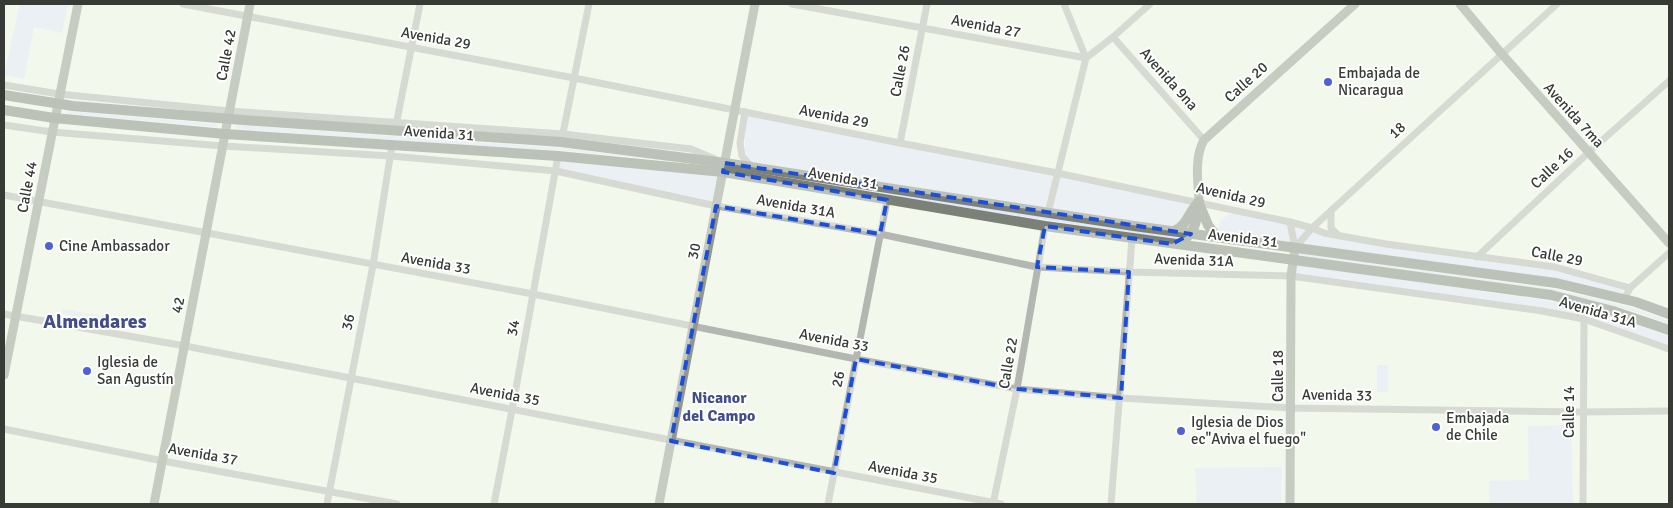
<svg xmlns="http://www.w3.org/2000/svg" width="1673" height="508" font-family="Signika,sans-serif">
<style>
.green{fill:#e1e7fa}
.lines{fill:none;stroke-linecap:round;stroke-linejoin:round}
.street{stroke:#b3b6b1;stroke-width:7}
.secondary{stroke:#939790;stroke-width:9}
.primary{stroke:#7c8178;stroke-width:10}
.marked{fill:none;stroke:#1d4ed8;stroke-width:4;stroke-dasharray:10 6;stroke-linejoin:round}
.poi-dot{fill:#4f61d6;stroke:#fff;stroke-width:2}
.labels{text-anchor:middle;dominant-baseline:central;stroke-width:4;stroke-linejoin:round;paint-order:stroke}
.street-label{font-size:15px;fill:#373a35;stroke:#fff}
.poi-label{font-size:15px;fill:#373a35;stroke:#fff;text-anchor:start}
.neighbourhood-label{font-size:16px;font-weight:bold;fill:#414e8a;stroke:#fff}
.district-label{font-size:20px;font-weight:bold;fill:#414e8a;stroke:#fff}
</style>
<rect width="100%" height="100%" fill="#f2f8ec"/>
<g class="green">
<polygon points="20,4 68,4 62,33 34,27 24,79 4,75"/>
<polygon points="68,111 217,124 217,127 67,114"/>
<polygon points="745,112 1199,202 1191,234 752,167 745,151"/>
<polygon points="236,125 560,148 719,166 560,150 518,149 236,129"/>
<polygon points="558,156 723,172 716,206 558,172"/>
<path d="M 729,167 L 1099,226 L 1181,237 L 1177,240 L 1172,239 C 1024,217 876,195 729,167 Z"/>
<polygon points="1235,210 1324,233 1555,267 1630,288 1624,300 1556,283 1217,237 1220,221"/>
<polygon points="1298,252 1554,289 1630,307 1669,321 1669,324 1630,310 1551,291 1298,256"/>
<polygon points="1296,264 1549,301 1610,316 1662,333 1669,337 1669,345 1585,317 1544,308 1295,273"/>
<polygon points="63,309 140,323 139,328 63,314"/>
<rect x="1377" y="365" width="11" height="27"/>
<polygon points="1571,425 1573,504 1490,504 1489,481 1529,480 1528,426"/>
<polygon points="1282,467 1281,504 1197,504 1195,468"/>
</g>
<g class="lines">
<g class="street">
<polyline points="183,4 574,78 900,143 1057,173 1290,222 1312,228 1324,233 1386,244 1555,267 1630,288"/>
<polyline points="792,4 1086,58"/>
<polyline points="1064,4 1086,58"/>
<polyline points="1113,37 1204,140"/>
<polyline points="4,85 59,94 229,111 563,134 691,149 715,159"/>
<polyline points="745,112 740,143 742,156 752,167"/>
<polyline points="4,125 52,132 223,146 391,156 556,171 716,206 880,234 1037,267 1129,272 1291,276 1542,311 1584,319 1669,349"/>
<polyline points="396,125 420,4"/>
<polyline points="562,138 589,4"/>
<polyline points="900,143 927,4"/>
<polyline points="4,195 533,294 856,359 1017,389 1121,398 1291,408 1583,412 1669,411"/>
<polyline points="1331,211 1331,228 1338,235"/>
<polyline points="1048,213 1086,58 1113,37 1150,4"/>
<polyline points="1290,222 1295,248"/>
<polyline points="1295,248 1312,228 1557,4"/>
<polyline points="1477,257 1589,152 1669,81"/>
<polyline points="1624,300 1630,288 1669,253"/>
<polyline points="4,314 185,346 1001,504"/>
<polyline points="4,429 163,461 397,504"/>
<polyline points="327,504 373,265 392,145"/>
<polyline points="494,504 512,410 558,156"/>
<polyline points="828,504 887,200"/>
<polyline points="993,504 1017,389 1045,226"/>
<polyline points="1111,504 1132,239"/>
<polyline points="1583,504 1584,319"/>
</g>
<g class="secondary">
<polyline points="1460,4 1501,53 1669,243"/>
<path d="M 1199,202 C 1198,182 1194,157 1204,140 L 1355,4"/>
<polyline points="4,375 78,4"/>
<polyline points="154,504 250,4"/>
<polyline points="659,504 755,4"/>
<polyline points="1290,504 1291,276 1295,248"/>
</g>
<g class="primary">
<polyline points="4,95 73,106 243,120 561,142 725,163 1134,226 1556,283 1636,302 1669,314"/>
<polyline points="4,110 54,118 225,134 558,156 723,172 1045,226 1551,295 1613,311 1669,330"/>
<polyline points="1200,206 1208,225 1217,237"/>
<path d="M 1174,231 C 1188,225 1188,212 1199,202"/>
<path d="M 1186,238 C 1197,229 1197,215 1199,202"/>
</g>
</g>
<path d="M0 0H1673V508H0ZM 725,163 L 1191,234 L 1172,244 L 1045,226 L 1037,267 L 1129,272 L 1121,398 L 1017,389 L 856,359 L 834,473 L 671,441 L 716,206 L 880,234 L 887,200 L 723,172 Z" fill="#f2f8ec" fill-opacity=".55" fill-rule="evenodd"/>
<path class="marked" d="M 725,163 L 1191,234 L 1172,244 L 1045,226 L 1037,267 L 1129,272 L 1121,398 L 1017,389 L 856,359 L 834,473 L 671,441 L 716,206 L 880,234 L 887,200 L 723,172 Z"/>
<g class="poi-dot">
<circle cx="1328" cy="82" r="5"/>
<circle cx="49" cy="246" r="5"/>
<circle cx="87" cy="371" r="5"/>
<circle cx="1436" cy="427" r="5"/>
<circle cx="1181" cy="431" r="5"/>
</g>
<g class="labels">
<g class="street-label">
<text transform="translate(986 26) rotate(11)">Avenida 27</text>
<text transform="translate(436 38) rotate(10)">Avenida 29</text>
<text transform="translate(226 55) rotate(-79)">Calle 42</text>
<text transform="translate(900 71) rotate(-79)">Calle 26</text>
<text transform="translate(1169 79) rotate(48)">Avenida 9na</text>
<text transform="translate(1246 82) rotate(-42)">Calle 20</text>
<text transform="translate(1574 115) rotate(48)">Avenida 7ma</text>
<text transform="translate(834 116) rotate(11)">Avenida 29</text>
<text transform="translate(1397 130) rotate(-43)">18</text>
<text transform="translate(439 133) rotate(4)">Avenida 31</text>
<text transform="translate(1552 168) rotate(-43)">Calle 16</text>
<text transform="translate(843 178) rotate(10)">Avenida 31</text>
<text transform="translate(27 187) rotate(-79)">Calle 44</text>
<text transform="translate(1231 195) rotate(13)">Avenida 29</text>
<text transform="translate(796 206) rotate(10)">Avenida 31A</text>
<text transform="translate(1243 238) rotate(7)">Avenida 31</text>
<text transform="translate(694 251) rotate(-79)">30</text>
<text transform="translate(1557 256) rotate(11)">Calle 29</text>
<text transform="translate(1194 260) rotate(2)">Avenida 31A</text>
<text transform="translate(436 263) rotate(10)">Avenida 33</text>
<text transform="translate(178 305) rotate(-79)">42</text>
<text transform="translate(1598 312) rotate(16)">Avenida 31A</text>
<text transform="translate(348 322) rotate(-79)">36</text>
<text transform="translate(513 328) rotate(-80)">34</text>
<text transform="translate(834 340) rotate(11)">Avenida 33</text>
<text transform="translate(1008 363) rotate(-80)">Calle 22</text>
<text transform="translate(1278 376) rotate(-90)">Calle 18</text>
<text transform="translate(838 379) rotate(-79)">26</text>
<text transform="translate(505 394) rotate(11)">Avenida 35</text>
<text transform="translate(1337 395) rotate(1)">Avenida 33</text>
<text transform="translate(1569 412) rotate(-90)">Calle 14</text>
<text transform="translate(203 454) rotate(10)">Avenida 37</text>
<text transform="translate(903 472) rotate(11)">Avenida 35</text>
</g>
<g class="poi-label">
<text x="1338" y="73">Embajada de<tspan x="1338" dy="17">Nicaragua</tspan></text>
<text x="59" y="246">Cine Ambassador</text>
<text x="97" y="362">Iglesia de<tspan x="97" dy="17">San Agustín</tspan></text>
<text x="1446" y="418">Embajada<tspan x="1446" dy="17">de Chile</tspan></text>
<text x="1191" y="422">Iglesia de Dios<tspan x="1191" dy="17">ec"Aviva el fuego"</tspan></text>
</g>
<g class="neighbourhood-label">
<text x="719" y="398">Nicanor<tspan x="719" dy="18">del Campo</tspan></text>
</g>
<g class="district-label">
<text x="95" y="321">Almendares</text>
</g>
</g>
<rect width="1673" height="508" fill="none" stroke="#373a35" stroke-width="10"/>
</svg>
